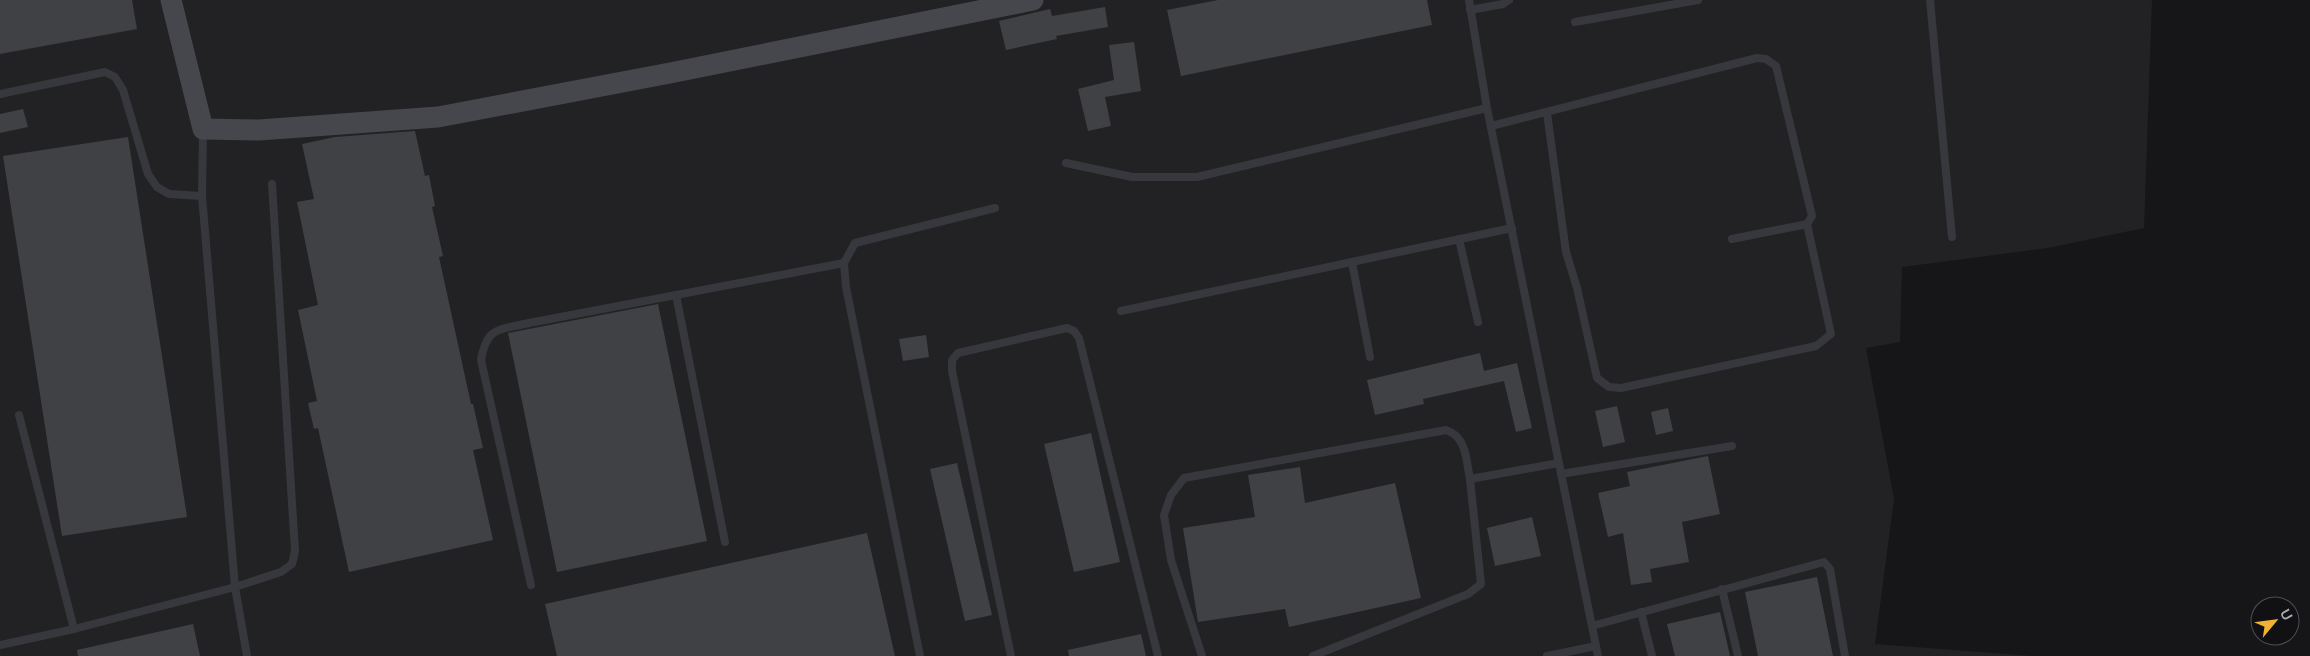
<svg xmlns="http://www.w3.org/2000/svg" width="2310" height="656" font-family="Mulish,sans-serif">
<style>
.built{fill:#222225}
.building{fill:#404145}
.lines{fill:none;stroke-linecap:round;stroke-linejoin:round}
.service{stroke:#37383d;stroke-width:8}
.secondary{stroke:#45474d;stroke-width:21}
</style>
<rect width="100%" height="100%" fill="#161618"/>
<polygon class="built" points="0,0 2152,0 2144,228 2048,248 1902,267 1900,342 1866,348 1894,499 1875,644 2033,656 0,656"/>
<g class="building">
<polygon points="0,0 132,0 137,29 0,54"/>
<polygon points="1218,0 1427,0 1432,25 1181,76 1167,10"/>
<polygon points="1105,7 1108,27 1056,36 1057,39 1006,50 999,21 1050,9 1052,16"/>
<polygon points="1134,42 1141,91 1105,97 1111,126 1088,131 1078,89 1114,80 1109,45"/>
<polygon points="23,109 28,127 0,133 0,114"/>
<polygon points="415,131 425,176 429,175 435,206 432,207 443,256 439,257 471,404 473,404 483,448 473,450 493,540 349,572 318,428 314,429 308,403 317,401 298,310 318,305 297,202 314,199 302,144 335,137"/>
<polygon points="128,137 187,517 62,536 3,156"/>
<polygon points="658,304 707,541 557,572 508,333"/>
<polygon points="926,335 929,357 903,361 899,339"/>
<polygon points="1480,353 1484,371 1517,363 1532,428 1516,432 1504,381 1423,399 1424,404 1375,415 1367,380"/>
<polygon points="1617,406 1625,442 1603,447 1595,411"/>
<polygon points="1668,408 1673,431 1656,435 1651,412"/>
<polygon points="1091,433 1120,562 1074,572 1044,444"/>
<polygon points="1708,456 1720,514 1682,522 1689,562 1650,569 1652,582 1631,585 1623,533 1608,537 1598,493 1630,486 1627,472"/>
<polygon points="957,463 992,615 965,621 930,469"/>
<polygon points="1300,467 1305,503 1395,483 1421,598 1289,627 1285,609 1198,622 1183,528 1255,517 1248,475"/>
<polygon points="1532,517 1541,556 1495,566 1487,528"/>
<polygon points="867,533 895,656 557,656 545,604"/>
<polygon points="1817,577 1833,656 1758,656 1745,592"/>
<polygon points="1720,612 1730,656 1675,656 1667,624"/>
<polygon points="193,624 200,656 78,656 77,650"/>
<polygon points="1141,634 1146,656 1069,656 1068,650"/>
</g>
<g class="lines">
<g class="service">
<polyline points="1469,0 1487,108 1598,656"/>
<polyline points="1930,0 1952,237"/>
<polyline points="1470,10 1503,4 1509,0"/>
<polyline points="1575,22 1698,0"/>
<polyline points="0,94 105,72 115,77 123,90 148,174 157,187 169,194 202,196"/>
<polyline points="1547,113 1566,252 1577,288 1597,378 1609,387 1621,388 1816,346 1831,334 1807,224"/>
<polyline points="1491,126 1757,58 1766,59 1776,66 1812,216 1807,224 1732,239"/>
<polyline points="203,130 202,196 235,587 247,656"/>
<polyline points="1066,163 1132,177 1197,177 1487,108"/>
<polyline points="1459,239 1478,322"/>
<polyline points="1352,262 1370,357"/>
<polyline points="676,295 725,542"/>
<polyline points="1121,311 1512,228"/>
<polyline points="19,415 74,629"/>
<polyline points="1561,474 1732,446"/>
<path d="M 531,585 L 481,360 C 487,326 499,330 529,323 L 844,263"/>
<polyline points="1722,589 1738,656"/>
<polyline points="1641,612 1652,656"/>
<polyline points="1592,626 1824,562 1830,569 1845,656"/>
<polyline points="0,645 74,629 235,587 281,572 292,564 295,551 272,184"/>
<polyline points="920,656 846,287 844,263 855,243 995,208"/>
<polyline points="1011,656 952,371 952,360 958,353 1067,328 1074,331 1079,338 1158,656"/>
<path d="M 1202,656 L 1171,560 L 1164,515 L 1171,495 L 1184,478 L 1446,430 C 1467,437 1466,460 1470,479 L 1559,463"/>
<polyline points="1313,656 1468,594 1481,584 1470,479"/>
<polyline points="1547,656 1596,646"/>
</g>
<polyline class="secondary" points="171,0 203,129 259,130 438,117 670,73 1033,0"/>
</g>
<g transform="translate(2275 621) rotate(61)"><circle r="24" fill="#111113" stroke="#4d4f55"/>
<path d="M0-4L9 19L0 12L-9 19Z" fill="#f2b134"/>
<text y="-8" font-size="14" font-weight="bold" text-anchor="middle" fill="#a8adb8">U</text>
</g>
</svg>
